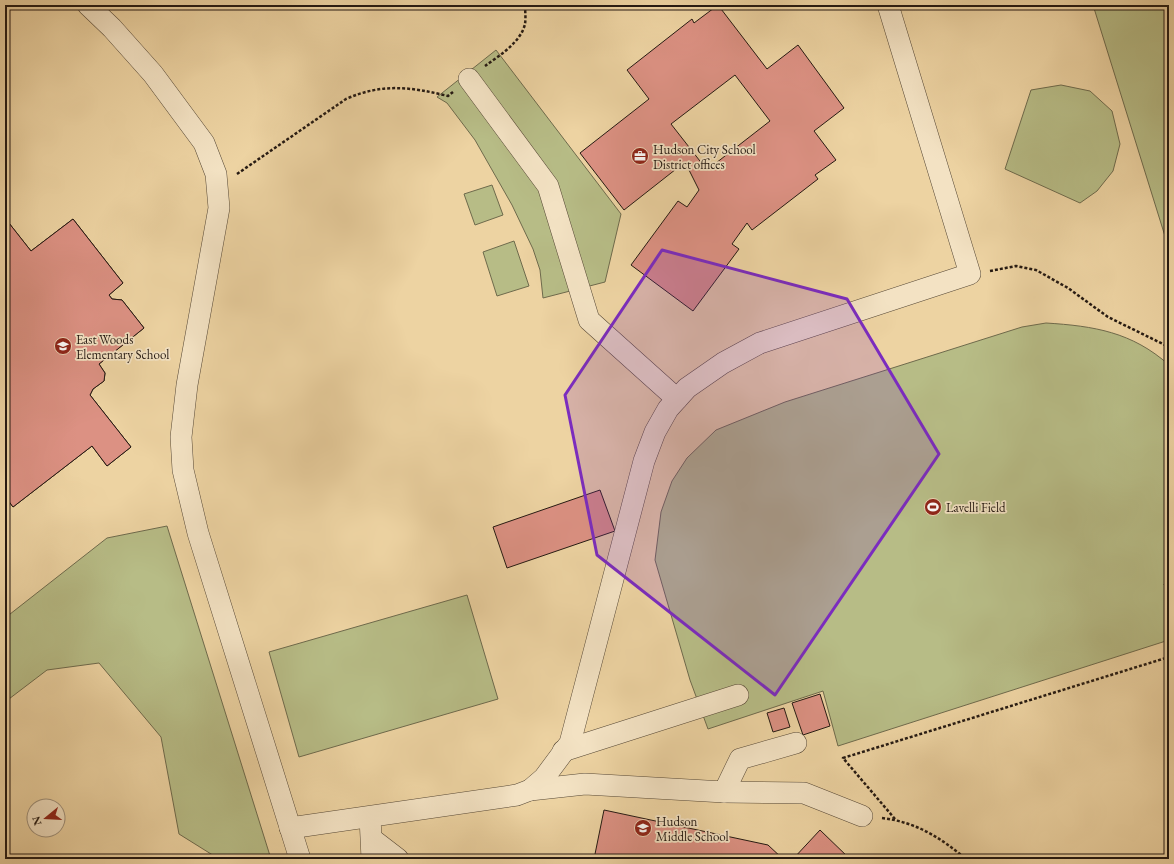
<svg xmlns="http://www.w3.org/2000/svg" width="1174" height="864" font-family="'EB Garamond',serif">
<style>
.green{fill:#b7bc86;stroke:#6e6a4c}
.building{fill:#dc9183;stroke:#241912;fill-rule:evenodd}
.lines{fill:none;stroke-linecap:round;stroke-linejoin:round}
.minor-casing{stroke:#564836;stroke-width:22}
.path{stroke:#241912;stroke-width:2.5;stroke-dasharray:3 2;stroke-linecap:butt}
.minor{stroke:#f3e2c3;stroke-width:21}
.marked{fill:#7b2cbf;fill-opacity:0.2;stroke:#7b2cbf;stroke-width:3;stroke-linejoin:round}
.labels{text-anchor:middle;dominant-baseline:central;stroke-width:3.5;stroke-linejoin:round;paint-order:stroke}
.poi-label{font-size:13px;fill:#241912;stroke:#f3e2c3;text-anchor:start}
</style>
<rect width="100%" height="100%" fill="#edd3a2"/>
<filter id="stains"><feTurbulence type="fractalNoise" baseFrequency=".005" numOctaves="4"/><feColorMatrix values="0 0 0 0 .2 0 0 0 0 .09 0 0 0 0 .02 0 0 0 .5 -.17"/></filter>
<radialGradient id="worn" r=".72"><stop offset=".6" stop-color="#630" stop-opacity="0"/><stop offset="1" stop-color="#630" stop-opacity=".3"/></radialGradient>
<g class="green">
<polygon points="1093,5 1169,5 1169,249"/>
<polygon points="496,50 621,214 605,282 543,298 540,270 533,249 512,205 475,140 447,103 437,97"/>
<polygon points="1061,85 1090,91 1112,111 1120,144 1113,171 1097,191 1080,203 1005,169 1031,90"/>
<polygon points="492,185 503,215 475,225 464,194"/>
<polygon points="514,241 529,286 497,296 483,252"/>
<path d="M 1046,323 C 1094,326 1132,332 1169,365 L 1169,640 L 838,746 L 823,691 L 708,729 L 690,680 L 655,560 L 661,512 L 672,481 L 687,458 L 716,430 L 785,402 L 1022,327 Z"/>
<polygon points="167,526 271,859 219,859 179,834 161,737 99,663 47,670 5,702 5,618 107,538"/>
<polygon points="467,595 498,699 299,757 269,652"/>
</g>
<g class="building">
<path d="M 718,5 L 767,69 L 798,45 L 844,108 L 814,131 L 836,160 L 815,175 L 818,179 L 752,230 L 747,223 L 732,244 L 739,249 L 693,311 L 631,265 L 678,201 L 687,207 L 699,190 L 685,162 L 624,210 L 580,153 L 649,99 L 627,70 L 692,19 L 694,23 ZM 735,75 L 770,121 L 707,170 L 671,124 Z"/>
<polygon points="5,218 31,251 73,219 123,283 109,295 112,299 122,300 144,328 99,364 105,373 104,381 93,389 90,395 131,447 107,466 92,446 13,507 5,496"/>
<polygon points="5,218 31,251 73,219 123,283 109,295 112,299 122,300 144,328 99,364 105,373 104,381 93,389 90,395 131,447 107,466 92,446 13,507 5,496"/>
<polygon points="600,490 615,531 507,568 493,527"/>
<polygon points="1169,582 1169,598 1164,584"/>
<polygon points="820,694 830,726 803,735 792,703"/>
<polygon points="784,708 790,727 773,732 767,713"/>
<polygon points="604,810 768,845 783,859 594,859"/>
<polygon points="820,830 850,859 793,859"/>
</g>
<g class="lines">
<g class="minor-casing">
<g id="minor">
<polyline points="88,5 112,28 153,74 204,143 216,174 219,208 187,385 181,437 183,470 198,533 300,859"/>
<polyline points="469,79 548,186 589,320 677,399"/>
<polyline points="563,751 738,695"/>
<polyline points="530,790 585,784 724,792 740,759 796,743"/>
<polyline points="724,792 804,793 862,816"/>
<polyline points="370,817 372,859"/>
<polyline points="290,828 517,795 530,790 544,778 570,743 644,461 655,432 668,409 687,388 723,363 760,343 970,274 888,5"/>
<polyline points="372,839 398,859"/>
</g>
</g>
<g class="path">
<path d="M 485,66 C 499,56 521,42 525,24 C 526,18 525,11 525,5"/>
<path d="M 237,174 L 346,99 C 382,83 411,87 448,96 L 453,92"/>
<polyline points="990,271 1016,266 1036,270 1068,288 1108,317 1169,347"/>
<path d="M 882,818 C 916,822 941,838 966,859"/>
<polyline points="895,819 843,758 1169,657"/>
</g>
<use href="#minor" class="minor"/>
</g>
<path class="marked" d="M 662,250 L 847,299 L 939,454 L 775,695 L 597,555 L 565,395 Z"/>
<defs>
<g id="office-disc" transform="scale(0.9)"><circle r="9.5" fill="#8f2418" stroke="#f3e2c3"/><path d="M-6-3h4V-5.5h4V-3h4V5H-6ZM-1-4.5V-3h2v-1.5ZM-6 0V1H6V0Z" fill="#fff"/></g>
<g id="school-disc" transform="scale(0.9)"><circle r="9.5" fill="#8f2418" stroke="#f3e2c3"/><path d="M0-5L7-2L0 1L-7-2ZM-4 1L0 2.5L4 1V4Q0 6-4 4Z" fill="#fff"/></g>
<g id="stadium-disc" transform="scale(0.9)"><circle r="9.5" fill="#8f2418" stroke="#f3e2c3"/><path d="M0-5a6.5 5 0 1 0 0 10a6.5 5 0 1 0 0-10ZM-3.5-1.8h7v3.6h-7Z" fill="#fff"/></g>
</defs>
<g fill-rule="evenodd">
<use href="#office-disc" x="640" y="156"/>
<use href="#school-disc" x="63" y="346"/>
<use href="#stadium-disc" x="933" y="507"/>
<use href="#school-disc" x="643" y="828"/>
</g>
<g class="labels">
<g class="poi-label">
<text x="653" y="149">Hudson City School<tspan x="653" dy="15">District offices</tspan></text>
<text x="76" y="339">East Woods<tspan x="76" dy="15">Elementary School</tspan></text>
<text x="946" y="507">Lavelli Field</text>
<text x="656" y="821">Hudson<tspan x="656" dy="15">Middle School</tspan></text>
</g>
</g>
<rect width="1174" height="864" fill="none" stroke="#edd3a2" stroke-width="20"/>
<rect x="6" y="6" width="1162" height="852" fill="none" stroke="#241912" stroke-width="2"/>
<rect x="10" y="10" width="1154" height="844" fill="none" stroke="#241912"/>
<g transform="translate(46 818) rotate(252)"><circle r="19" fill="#f3e2c3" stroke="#a0927c"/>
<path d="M0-3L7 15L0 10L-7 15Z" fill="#8f2418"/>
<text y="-6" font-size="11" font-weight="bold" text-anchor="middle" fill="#241912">N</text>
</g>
<rect width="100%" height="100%" filter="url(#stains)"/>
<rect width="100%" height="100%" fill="url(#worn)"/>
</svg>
